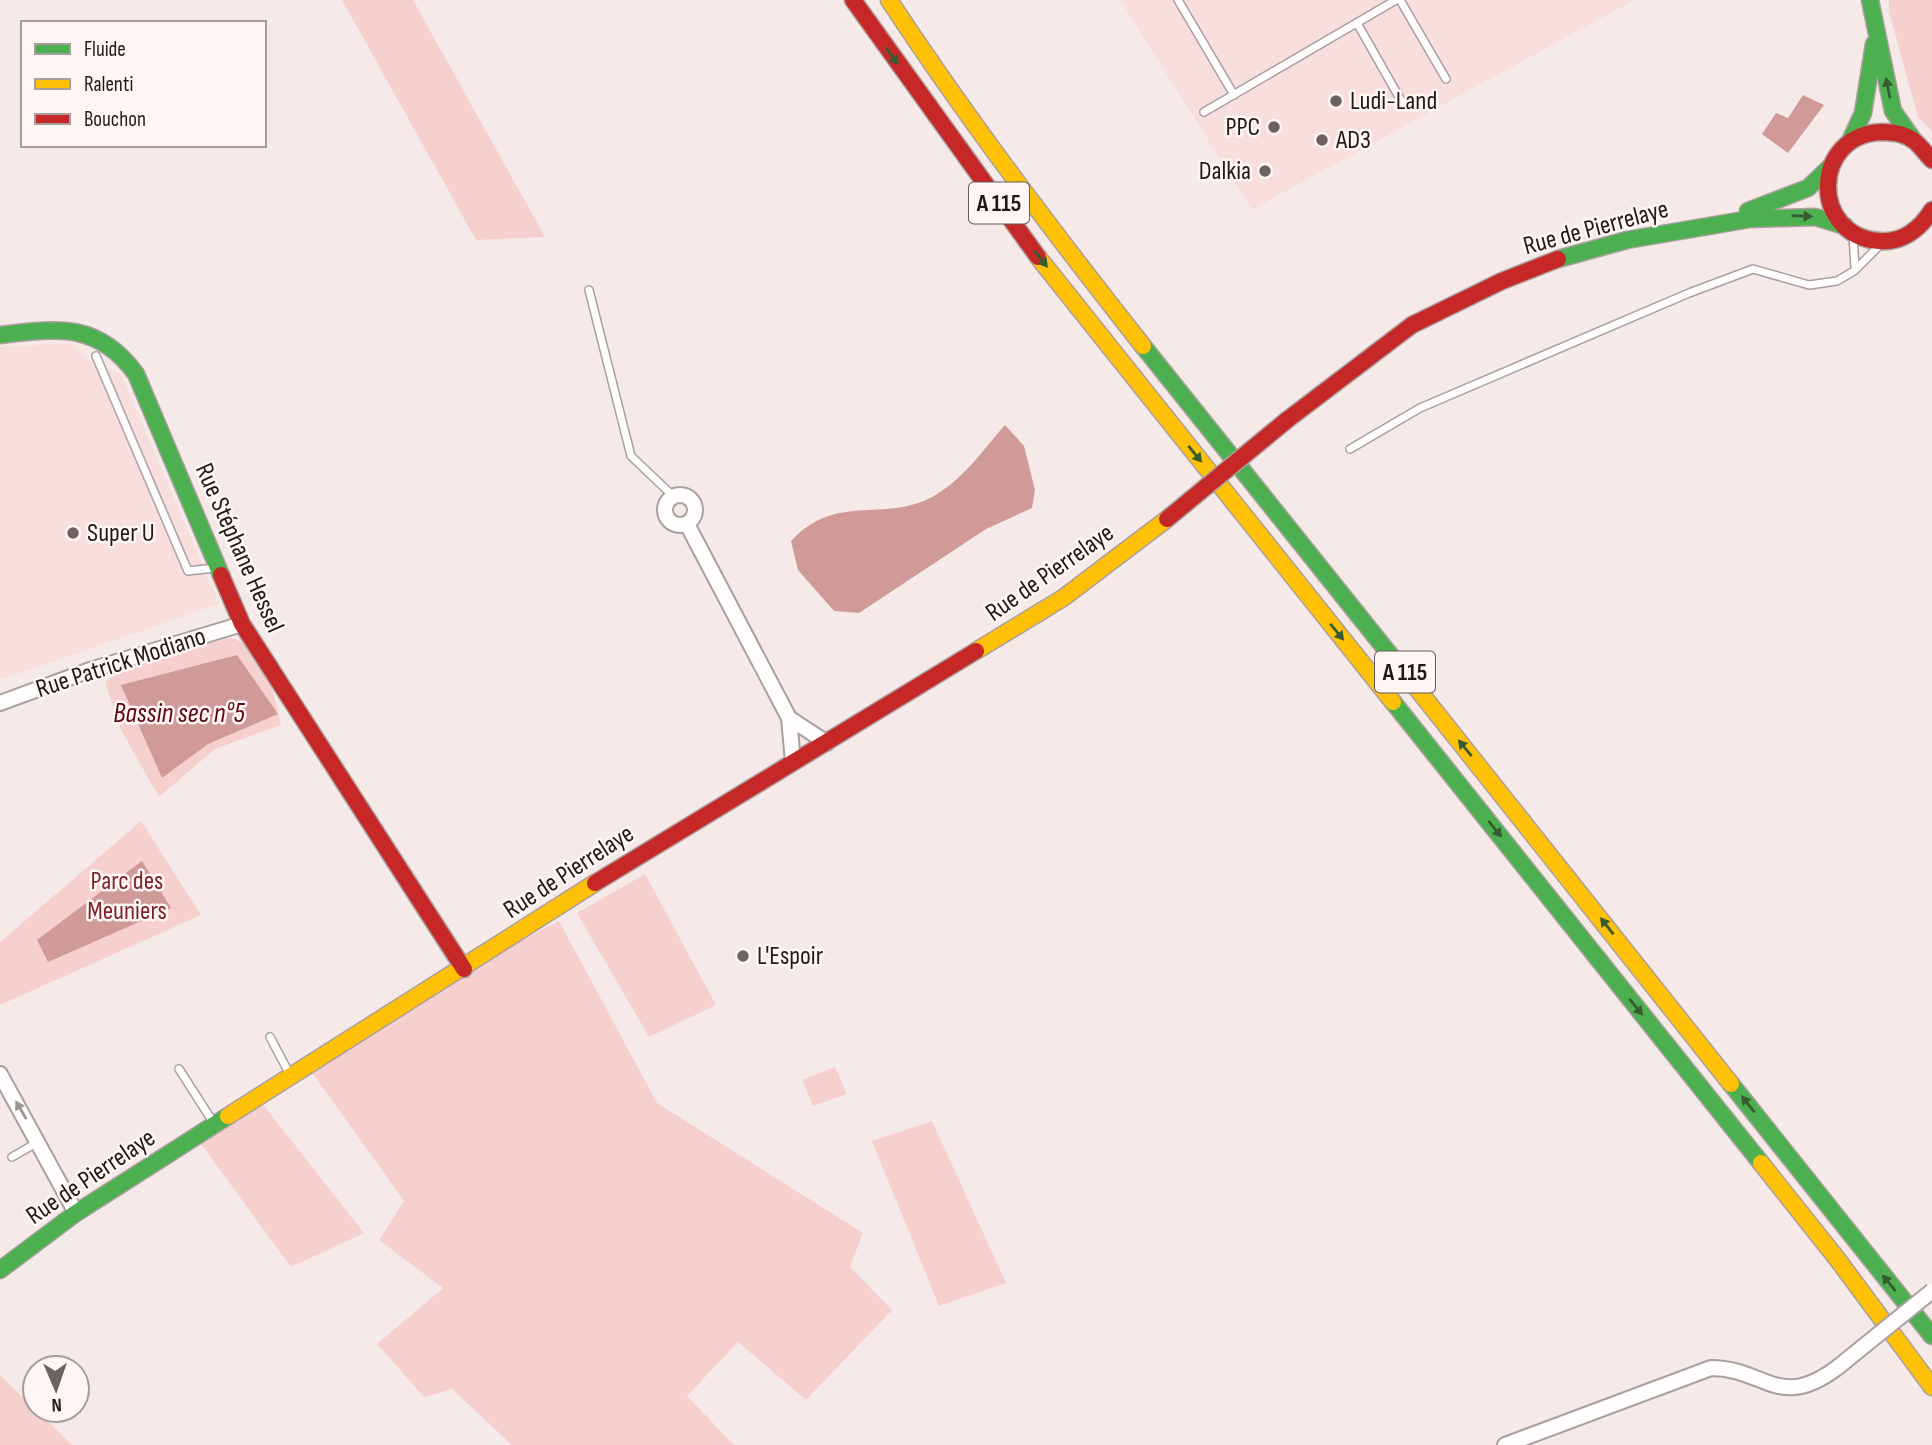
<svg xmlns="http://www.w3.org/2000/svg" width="1932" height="1445" font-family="'Sofia Sans Condensed',sans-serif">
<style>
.built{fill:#f8dfdd}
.green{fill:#f5d0ce}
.water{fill:#d09a98}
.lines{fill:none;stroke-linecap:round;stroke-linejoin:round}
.lane-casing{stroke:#aba09f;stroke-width:10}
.street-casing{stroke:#aba09f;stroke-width:18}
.fast-casing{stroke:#aba09f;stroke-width:19}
.slow-casing{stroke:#aba09f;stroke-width:19}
.jam-casing{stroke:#aba09f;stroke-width:19}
.lane{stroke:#fefcfc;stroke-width:7}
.street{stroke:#fefcfc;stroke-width:14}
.fast{stroke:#4caf50;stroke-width:16}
.slow{stroke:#ffc107;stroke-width:16}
.jam{stroke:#c62828;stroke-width:16}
.street-bridge-casing{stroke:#aba09f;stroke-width:18;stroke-linecap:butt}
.jam-bridge-casing{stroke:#aba09f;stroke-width:19;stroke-linecap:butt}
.street-bridge{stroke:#fefcfc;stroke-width:14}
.jam-bridge{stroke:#c62828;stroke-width:16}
.oneway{fill:#365c31}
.oneway2{fill:#9c9595}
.poi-dot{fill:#6e6260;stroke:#fdf6f5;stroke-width:2.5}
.labels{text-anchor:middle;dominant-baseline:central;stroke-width:5;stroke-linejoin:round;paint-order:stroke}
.shield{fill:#fdf6f5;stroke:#655b5a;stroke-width:2}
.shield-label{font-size:24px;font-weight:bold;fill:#241817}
.poi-label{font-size:26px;fill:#241817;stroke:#fdf6f5;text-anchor:start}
.street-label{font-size:26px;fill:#241817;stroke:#fdf6f5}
.park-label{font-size:26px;fill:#7c2429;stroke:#fdf6f5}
.water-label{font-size:28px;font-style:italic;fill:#600513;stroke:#fdf6f5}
</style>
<rect width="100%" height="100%" fill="#f6eae9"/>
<g class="built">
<polygon points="1120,0 1634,0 1252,210"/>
<polygon points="72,343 89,361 121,374 219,604 0,680 0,347"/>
</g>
<g class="green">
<polygon points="342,0 413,0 545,237 476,240"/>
<polygon points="1889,0 1932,0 1932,131 1918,117 1889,12"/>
<path d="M 227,638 C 264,640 274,696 281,725 L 215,749 L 159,797 L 121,730 L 105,682 L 123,668 Z"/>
<polygon points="141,821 201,915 0,1005 0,942"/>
<polygon points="645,874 716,1005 649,1037 577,913"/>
<polygon points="559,921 657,1103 863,1233 850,1267 892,1310 806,1400 738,1342 687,1396 734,1445 512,1445 452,1389 424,1397 377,1344 443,1288 379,1240 404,1201 308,1067 445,981"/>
<polygon points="835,1067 847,1094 813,1106 802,1080"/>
<polygon points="258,1098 364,1233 291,1267 198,1140"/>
<polygon points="932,1121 1006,1283 939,1306 872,1141"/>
<polygon points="0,1375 72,1445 0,1445"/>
</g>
<g class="water">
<polygon points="1803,95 1824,105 1788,153 1762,134 1776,113 1788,118"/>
<path d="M 1005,425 L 1024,446 L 1035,490 L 1032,508 L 986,529 L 859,613 L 834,611 L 798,570 L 791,541 C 836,492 885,523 932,497 C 962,481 983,450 1005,425 Z"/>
<polygon points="237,655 278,714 208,744 162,778 121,685"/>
<polygon points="142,861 171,908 48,962 37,940"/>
</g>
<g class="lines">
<g class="lane-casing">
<g id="lane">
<polyline points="1178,0 1234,95"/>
<polyline points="1400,0 1446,79"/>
<polyline points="1357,23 1403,104"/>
<polyline points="1204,112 1396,0"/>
<polyline points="1853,237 1855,267"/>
<polyline points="589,290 631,456 673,496"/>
<polyline points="96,356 188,571 214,568"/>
<polyline points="1350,449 1420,408 1689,293 1753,269 1809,285 1837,281 1854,271 1879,246"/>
<polyline points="270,1037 289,1073"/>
<polyline points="179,1069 213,1122"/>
<polyline points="12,1157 38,1142"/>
</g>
</g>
<g class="street-casing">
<g id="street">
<circle cx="680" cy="510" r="15"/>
<polyline points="687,524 789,718 793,762"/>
<polyline points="0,703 90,670 242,624"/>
<polyline points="789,718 827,743"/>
<polyline points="0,1074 76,1213"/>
<path d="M 1505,1445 L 1711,1368 C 1765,1368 1779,1412 1838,1367"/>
</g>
</g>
<g class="fast-casing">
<g id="fast">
<polyline points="1870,0 1893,111 1912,138"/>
<polyline points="1851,139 1863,113 1874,44"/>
<polyline points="1748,211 1808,188 1830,167"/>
<polyline points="1558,259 1627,240 1750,219 1815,217 1845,226"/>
<path d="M 0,335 C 58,328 98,322 136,374 L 221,575"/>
<polyline points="1143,346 1415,686"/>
<polyline points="1393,702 1761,1163"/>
<polyline points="1731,1084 1932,1336"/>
<polyline points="0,1270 76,1213 228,1116"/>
</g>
</g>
<g class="slow-casing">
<g id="slow">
<path d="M 889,0 C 968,120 1054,233 1143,346"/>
<polyline points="1038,257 1393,702"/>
<polyline points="976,651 1063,598 1167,519"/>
<polyline points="1415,686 1731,1084"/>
<polyline points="228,1116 595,883"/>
<polyline points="1761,1163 1838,1260 1932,1387"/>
</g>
</g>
<g class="jam-casing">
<g id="jam">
<polyline points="853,0 1038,257"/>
<path d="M 1932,160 C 1926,154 1920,145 1913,140 C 1905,134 1892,132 1882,132 C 1811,134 1810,236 1879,241 C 1902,243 1920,229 1932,210"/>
<polyline points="1287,420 1412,325 1502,281 1558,259"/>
<polyline points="221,575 242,624 464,969"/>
<polyline points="595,883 976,651"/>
</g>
</g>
<use href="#lane" class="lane"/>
<use href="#street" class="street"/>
<use href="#fast" class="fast"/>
<use href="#slow" class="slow"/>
<use href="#jam" class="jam"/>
<g class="street-bridge-casing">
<polyline id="street-bridge" points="1838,1367 1932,1291"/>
</g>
<g class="jam-bridge-casing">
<polyline id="jam-bridge" points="1167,519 1287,420"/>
</g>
<use href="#street-bridge" class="street-bridge"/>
<use href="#jam-bridge" class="jam-bridge"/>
</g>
<defs><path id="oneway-solid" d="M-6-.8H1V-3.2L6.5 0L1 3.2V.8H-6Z" transform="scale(1.75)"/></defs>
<g class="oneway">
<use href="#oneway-solid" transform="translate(892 56) rotate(54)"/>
<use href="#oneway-solid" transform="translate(1888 88) rotate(-101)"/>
<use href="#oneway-solid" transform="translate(1802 216) rotate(2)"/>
<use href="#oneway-solid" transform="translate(1041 259) rotate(52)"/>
<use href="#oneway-solid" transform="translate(1195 454) rotate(51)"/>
<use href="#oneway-solid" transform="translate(1337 632) rotate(51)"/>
<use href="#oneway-solid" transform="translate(1465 748) rotate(-129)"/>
<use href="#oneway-solid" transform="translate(1495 829) rotate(51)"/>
<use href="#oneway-solid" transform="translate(1607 926) rotate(-128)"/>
<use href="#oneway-solid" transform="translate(1636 1007) rotate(51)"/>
<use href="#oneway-solid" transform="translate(1748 1104) rotate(-128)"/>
<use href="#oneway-solid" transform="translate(1889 1283) rotate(-129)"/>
</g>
<use class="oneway2" href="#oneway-solid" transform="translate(21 1110) rotate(-120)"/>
<g class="poi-dot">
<circle cx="1336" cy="101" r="7"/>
<circle cx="1274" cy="127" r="7"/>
<circle cx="1322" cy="140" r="7"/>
<circle cx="1265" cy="171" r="7"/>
<circle cx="73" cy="533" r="7"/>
<circle cx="743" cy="956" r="7"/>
</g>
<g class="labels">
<g class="shield">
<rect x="969" y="182.5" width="60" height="41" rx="5"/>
<rect x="1375" y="651.5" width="60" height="41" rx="5"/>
</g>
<g class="shield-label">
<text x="999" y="203">A 115</text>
<text x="1405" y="672">A 115</text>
</g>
<g class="poi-label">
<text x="1350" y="101">Ludi-Land</text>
<text x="1260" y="127" text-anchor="end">PPC</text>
<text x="1336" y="140">AD3</text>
<text x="1251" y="171" text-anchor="end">Dalkia</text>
<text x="87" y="533">Super U</text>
<text x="757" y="956">L'Espoir</text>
</g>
<g class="street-label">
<text transform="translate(1596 228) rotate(-15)">Rue de Pierrelaye</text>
<text transform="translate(239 548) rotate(66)">Rue Stéphane Hessel</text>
<text transform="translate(1050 573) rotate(-35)">Rue de Pierrelaye</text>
<text transform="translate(121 663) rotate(-18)">Rue Patrick Modiano</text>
<text transform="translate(569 872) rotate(-33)">Rue de Pierrelaye</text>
<text transform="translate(91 1177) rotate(-34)">Rue de Pierrelaye</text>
</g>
<g class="park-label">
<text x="127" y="881">Parc des<tspan x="127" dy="30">Meuniers</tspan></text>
</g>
<g class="water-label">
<text x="179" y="713">Bassin sec n°5</text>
</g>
</g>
<rect x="21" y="21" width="245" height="126" fill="#fdf6f5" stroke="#a69d9c" stroke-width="2"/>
<rect x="35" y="44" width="35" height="10" fill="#4caf50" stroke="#a69d9c" stroke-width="2"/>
<text x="84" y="56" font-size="21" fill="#241817">Fluide</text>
<rect x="35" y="79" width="35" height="10" fill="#ffc107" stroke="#a69d9c" stroke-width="2"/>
<text x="84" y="91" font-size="21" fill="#241817">Ralenti</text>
<rect x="35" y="114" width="35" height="10" fill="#c62828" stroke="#a69d9c" stroke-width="2"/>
<text x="84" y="126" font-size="21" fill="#241817">Bouchon</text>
<g transform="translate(56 1389) rotate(178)"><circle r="33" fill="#fdf6f5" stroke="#a69d9c" stroke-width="2"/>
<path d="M0-5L12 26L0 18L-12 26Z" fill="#6e6260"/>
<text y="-10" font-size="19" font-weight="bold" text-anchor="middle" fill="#241817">N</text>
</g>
</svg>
